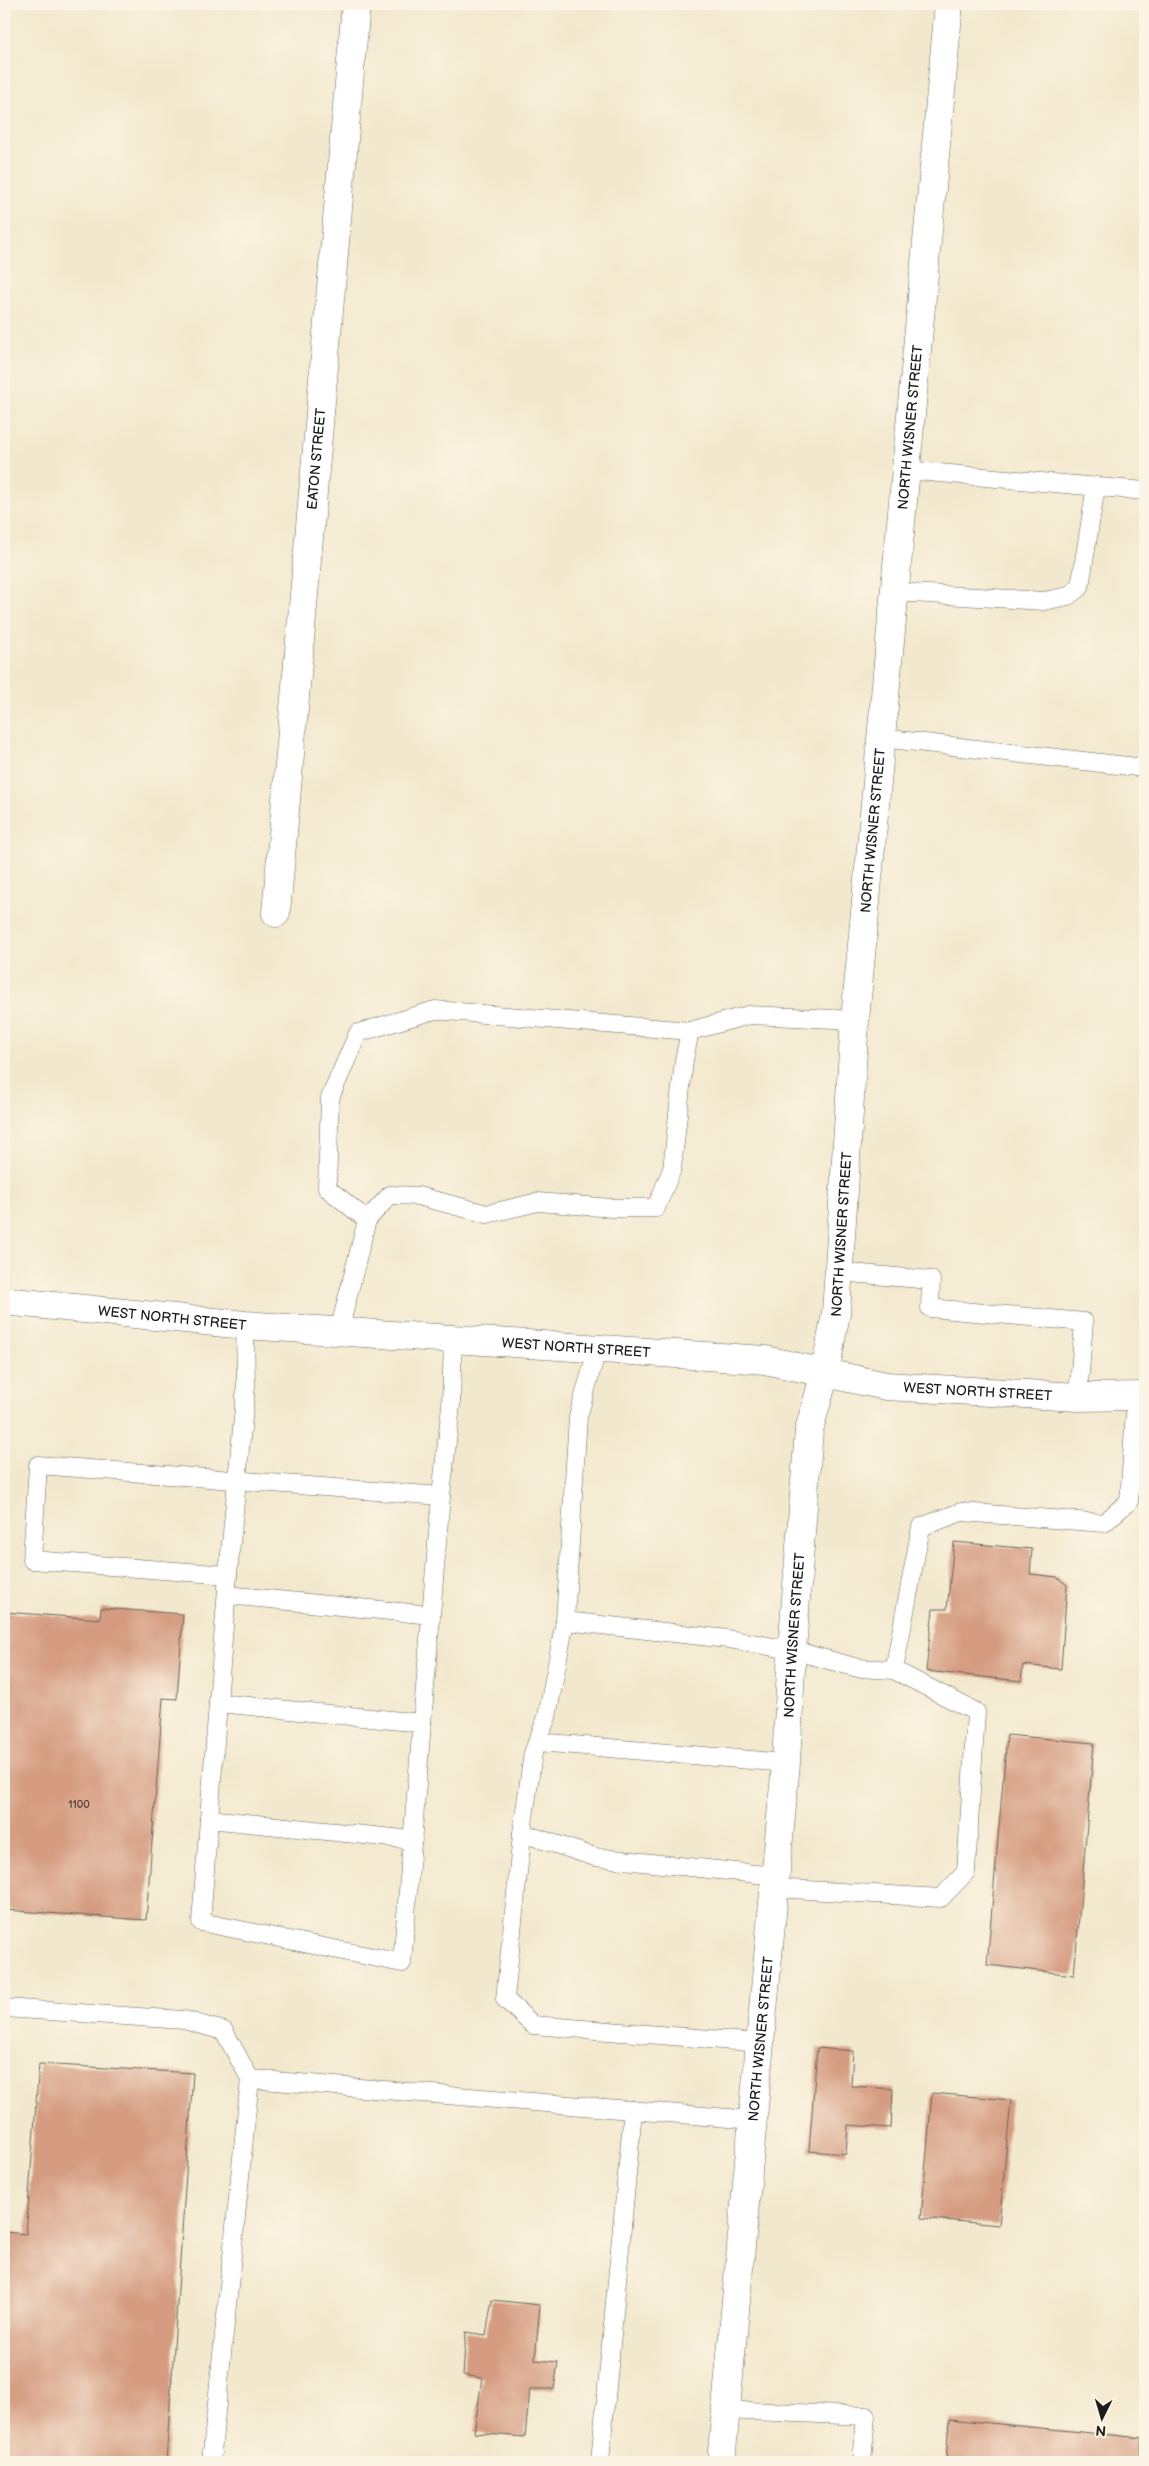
<svg xmlns="http://www.w3.org/2000/svg" width="1149" height="2466" font-family="'Balsamiq Sans',sans-serif">
<style>
.building{fill:#d59c81}
.lines{fill:none;stroke-linecap:round;stroke-linejoin:round}
.service-casing{stroke:#67635a;stroke-width:19}
.minor-casing{stroke:#67635a;stroke-width:29}
.tertiary-casing{stroke:#67635a;stroke-width:29}
.service{stroke:#fff;stroke-width:18}
.minor{stroke:#fff;stroke-width:28}
.tertiary{stroke:#fff;stroke-width:28}
.labels{text-anchor:middle;dominant-baseline:central;stroke-width:4;stroke-linejoin:round;paint-order:stroke}
.number-label{font-size:11px;fill:#4a3c35}
.street-label{font-size:14px;fill:#1c1c1c;stroke:#fcf5e5}
</style>
<rect width="100%" height="100%" fill="#fcf5e5"/>
<filter id="ink" filterUnits="userSpaceOnUse"><feTurbulence type="fractalNoise" baseFrequency=".02" numOctaves="2"/><feDisplacementMap in="SourceGraphic" scale="10" xChannelSelector="R" yChannelSelector="G"/><feConvolveMatrix kernelMatrix="1 2 1 2 8 2 1 2 1" color-interpolation-filters="sRGB"/></filter>
<filter id="wash" filterUnits="userSpaceOnUse"><feTurbulence type="fractalNoise" baseFrequency=".0096" numOctaves="4" result="noise"/><feDisplacementMap in="SourceGraphic" scale="20" xChannelSelector="R" yChannelSelector="G"/><feGaussianBlur stdDeviation="1.12" result="paint"/><feColorMatrix in="noise" values="0 0 0 0 0 0 0 0 0 0 0 0 0 0 0 0 0 1.4 0 .05"/><feComposite in="paint" operator="in"/></filter>
<g filter="url(#wash)">
<rect width="100%" height="100%" fill="#f2e8cd"/>
<g id="blocks">
<g class="building">
<polygon points="954,1542 1032,1549 1030,1574 1057,1577 1067,1585 1061,1669 1023,1665 1021,1681 926,1671 933,1609 947,1609"/>
<polygon points="101,1608 183,1614 177,1699 163,1698 146,1920 4,1910 4,1612 100,1619"/>
<polygon points="1007,1735 1094,1743 1074,1975 987,1965"/>
<polygon points="817,2048 853,2051 851,2086 893,2089 891,2128 848,2125 846,2154 809,2151"/>
<polygon points="39,2064 193,2073 166,2462 4,2462 4,2232 26,2234"/>
<polygon points="932,2093 1011,2100 999,2225 921,2218"/>
<polygon points="492,2300 540,2305 535,2360 558,2362 554,2389 530,2389 525,2437 474,2433 482,2378 463,2375 466,2332 486,2335"/>
<polygon points="949,2419 1142,2438 1140,2462 946,2462"/>
</g>
</g>
</g>
<g filter="url(#ink)">
<use href="#blocks" fill-opacity="0" stroke="#67635a" stroke-width="1"/>
<g class="lines">
<g class="service-casing">
<g id="service">
<polyline points="905,470 1145,491"/>
<polyline points="894,592 1044,601 1068,596 1080,587 1096,486"/>
<polyline points="881,738 1145,768"/>
<polyline points="367,1220 327,1188 330,1098 358,1033 435,1010 690,1031"/>
<polyline points="839,1272 931,1280 930,1308 1084,1322 1078,1397"/>
<polyline points="245,1325 246,1386 228,1575 201,1922 402,1963 441,1496 451,1405 453,1340"/>
<polyline points="339,1331 367,1220 390,1195 418,1196 487,1214 538,1202 612,1208 656,1208 672,1169 684,1060 690,1031 749,1015 855,1020"/>
<polyline points="598,1347 578,1417 565,1621 547,1717 533,1753 523,1825 505,1999 533,2025 760,2043"/>
<polyline points="228,1575 32,1560 38,1465 441,1496"/>
<polyline points="227,1595 431,1615"/>
<polyline points="565,1621 728,1639 792,1650 858,1668 894,1670 976,1712 966,1872 941,1898 774,1888"/>
<polyline points="894,1670 921,1527 961,1512 1104,1523 1129,1501 1136,1396"/>
<polyline points="218,1703 422,1723"/>
<polyline points="538,1742 786,1763"/>
<polyline points="209,1819 413,1840"/>
<polyline points="522,1833 595,1857 775,1876"/>
<polyline points="4,2008 184,2020 224,2031 250,2079"/>
<polyline points="726,2410 866,2416 862,2462"/>
<polyline points="211,2462 250,2079 753,2120"/>
<polyline points="600,2462 633,2110"/>
</g>
</g>
<g class="minor-casing">
<g id="minor">
<path id="s1" d="M 276,913 L 356,4"/>
<path id="s2" d="M 4,1301 L 245,1325 L 765,1360 L 886,1386 L 1078,1397 L 1145,1396"/>
</g>
</g>
<g class="tertiary-casing">
<g id="tertiary">
<path id="s3" d="M 721,2462 L 786,1763 L 792,1650 L 809,1430 L 825,1373 L 836,1313 L 855,1020 L 949,4"/>
</g>
</g>
<use href="#service" class="service"/>
<use href="#minor" class="minor"/>
<use href="#tertiary" class="tertiary"/>
</g>
</g>
<g class="labels">
<g class="number-label">
<text x="79" y="1804">1100</text>
</g>
<g class="street-label">
<text stroke="none"><textPath href="#s3" startOffset="2045">NORTH WISNER STREET</textPath></text>
<text stroke="none"><textPath href="#s1" startOffset="456">EATON STREET</textPath></text>
<text stroke="none"><textPath href="#s3" startOffset="1640">NORTH WISNER STREET</textPath></text>
<text stroke="none"><textPath href="#s3" startOffset="1235">NORTH WISNER STREET</textPath></text>
<text stroke="none"><textPath href="#s2" startOffset="169">WEST NORTH STREET</textPath></text>
<text stroke="none"><textPath href="#s2" startOffset="574">WEST NORTH STREET</textPath></text>
<text stroke="none"><textPath href="#s2" startOffset="979">WEST NORTH STREET</textPath></text>
<text stroke="none"><textPath href="#s3" startOffset="830">NORTH WISNER STREET</textPath></text>
<text stroke="none"><textPath href="#s3" startOffset="425">NORTH WISNER STREET</textPath></text>
</g>
</g>
<rect width="1149" height="2466" fill="none" stroke="#fcf5e5" stroke-width="20"/>
<g transform="translate(1102 2418) rotate(185)" stroke="#fcf5e5" stroke-width="4" paint-order="stroke">
<path d="M0-4L9 19L0 12L-9 19Z" fill="#1c1c1c"/>
<text y="-8" font-size="14" font-weight="bold" text-anchor="middle" fill="#1c1c1c">N</text>
</g>
</svg>
